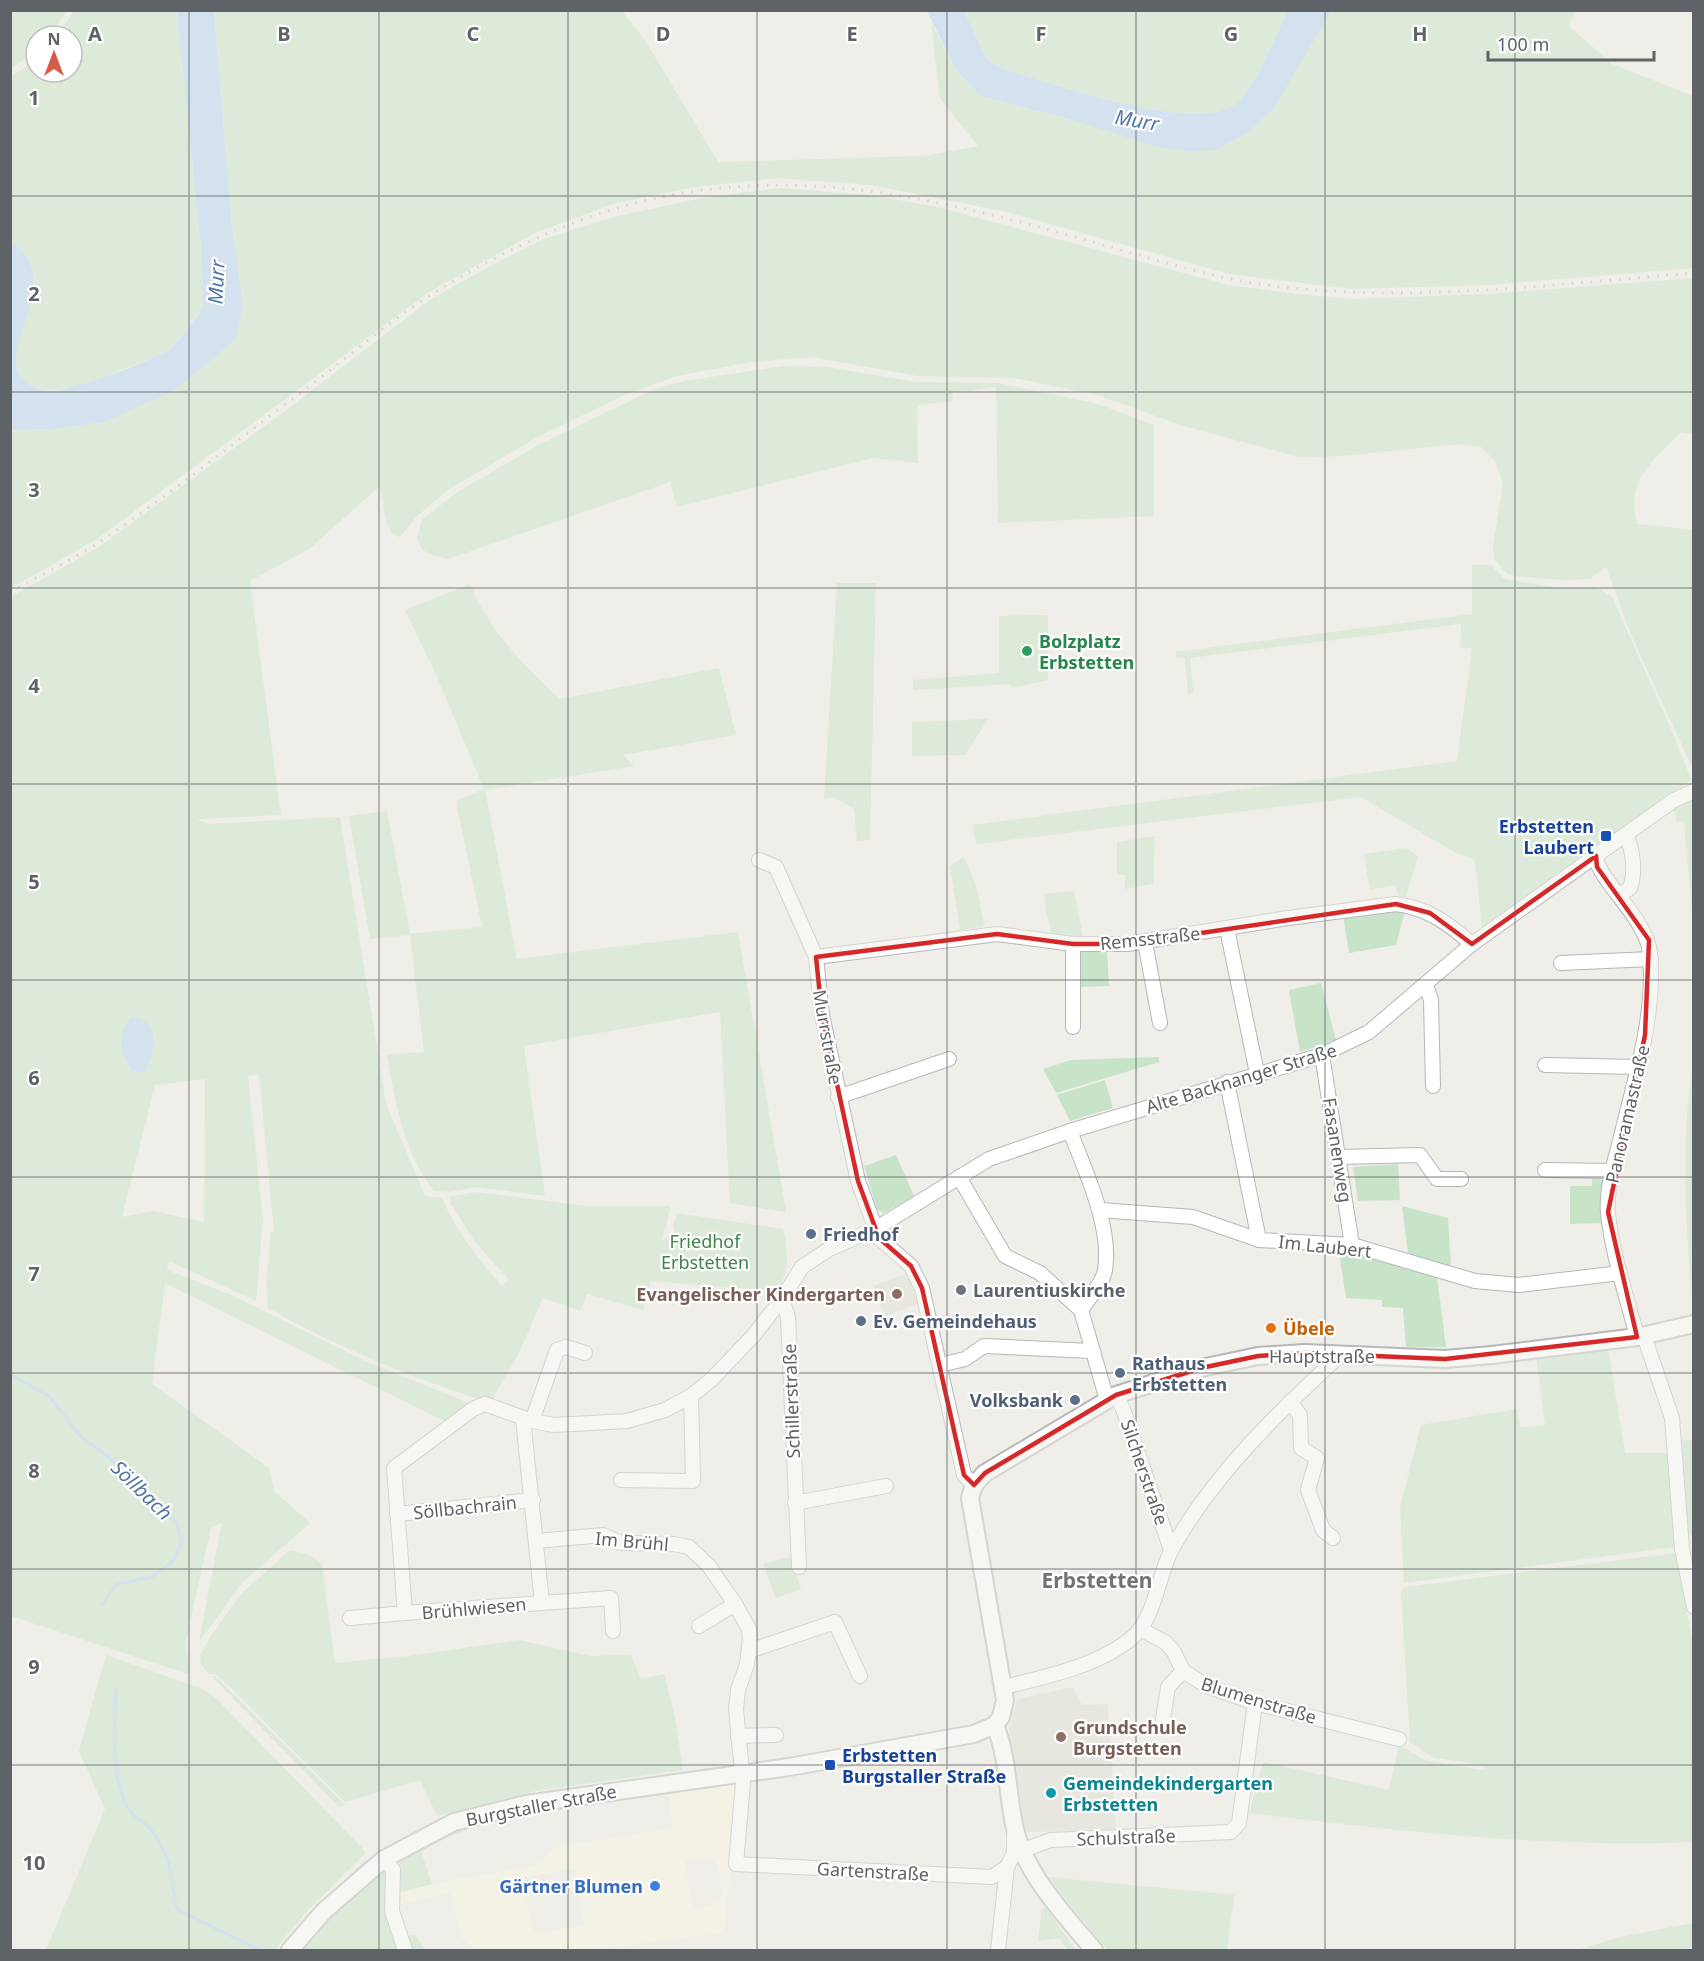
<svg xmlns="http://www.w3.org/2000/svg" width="1704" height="1961" font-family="'Noto Sans',sans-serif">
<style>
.commercial{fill:#fbf6e1;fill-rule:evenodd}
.education{fill:#dfddd6}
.green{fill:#c7e4c9;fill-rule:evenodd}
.water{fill:#b1d3f6}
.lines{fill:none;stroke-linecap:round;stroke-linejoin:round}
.stream{stroke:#b1d3f6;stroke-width:3}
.minor-casing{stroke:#b5b7ba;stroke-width:16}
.tertiary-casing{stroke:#b5b7ba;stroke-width:20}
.minor{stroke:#fff;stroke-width:14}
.tertiary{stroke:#fff;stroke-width:16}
.rail{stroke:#b5b6b6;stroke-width:3;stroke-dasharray:1.5 8;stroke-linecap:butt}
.marked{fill:none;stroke:#d62828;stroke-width:4.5;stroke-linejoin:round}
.grid{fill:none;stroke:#5f6266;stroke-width:1.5;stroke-opacity:0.55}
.leisure-dot{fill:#2e9e5b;stroke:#fff;stroke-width:2}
.transit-dot{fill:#1a4fb4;stroke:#fff;stroke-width:2}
.service-dot{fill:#5c6f8a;stroke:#fff;stroke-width:2}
.worship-dot{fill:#6b7280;stroke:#fff;stroke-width:2}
.education-dot{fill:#8d6e63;stroke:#fff;stroke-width:2}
.food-dot{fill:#e8710a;stroke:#fff;stroke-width:2}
.culture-dot{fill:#0f9aa8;stroke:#fff;stroke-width:2}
.shop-dot{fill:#3f7fe0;stroke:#fff;stroke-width:2}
.labels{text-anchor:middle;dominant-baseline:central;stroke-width:4.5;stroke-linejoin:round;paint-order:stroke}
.leisure-label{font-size:18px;font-weight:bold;fill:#27864d;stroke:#fff;text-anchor:start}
.transit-label{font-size:18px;font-weight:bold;fill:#164399;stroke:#fff;text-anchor:end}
.street-label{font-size:18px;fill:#5f6266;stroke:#fff}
.service-label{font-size:18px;font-weight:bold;fill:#4e5e75;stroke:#fff;text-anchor:start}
.park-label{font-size:18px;fill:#408348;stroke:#fff}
.worship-label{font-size:18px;font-weight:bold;fill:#5b616d;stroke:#fff;text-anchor:start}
.education-label{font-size:18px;font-weight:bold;fill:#785e54;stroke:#fff;text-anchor:end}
.food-label{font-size:18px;font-weight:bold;fill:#c56008;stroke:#fff;text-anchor:start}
.culture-label{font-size:18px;font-weight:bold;fill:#0d838f;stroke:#fff;text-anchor:start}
.shop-label{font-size:18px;font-weight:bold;fill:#366cbe;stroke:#fff;text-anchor:end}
.water-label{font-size:20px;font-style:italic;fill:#4f73a6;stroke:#fff}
.quarter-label{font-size:21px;font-weight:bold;fill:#707378;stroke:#fff}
.grid-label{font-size:20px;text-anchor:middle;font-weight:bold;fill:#5f6266;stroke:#fff;stroke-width:4.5;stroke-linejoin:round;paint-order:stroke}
</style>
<rect width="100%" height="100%" fill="#efeee8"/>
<path class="commercial" d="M 736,1779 L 738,1788 L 724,1933 L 588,1950 L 477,1950 L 461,1937 L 450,1893 L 396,1905 L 395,1894 L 447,1881 L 533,1866 L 558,1846 L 673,1828 L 668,1787 ZM 685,1860 L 717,1860 L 722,1893 L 713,1905 L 692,1909 ZM 575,1869 L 584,1926 L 532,1933 L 524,1877 Z"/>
<g class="education">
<polygon points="910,1272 922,1302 885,1316 873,1286"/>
<polygon points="1073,1687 1082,1705 1108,1704 1116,1830 1028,1832 1024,1826 1009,1727 1017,1699"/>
</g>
<g class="green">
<polygon points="11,10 67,11 49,36 36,36 35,53 11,68"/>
<path d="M 74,11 L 177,11 L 201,248 L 203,308 C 193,320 183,336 171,347 C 161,357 131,366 117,372 C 87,385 10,413 14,353 C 16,330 25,308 33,287 L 19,248 L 11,242 L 10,77 L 36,61 L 36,72 L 72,72 L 72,36 L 57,36 Z"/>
<polygon points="214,11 622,11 645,40 718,162 924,156 978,146 940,98 931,22 956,70 981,96 1190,151 1329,11 1575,11 1569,26 1612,64 1693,96 1693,268 1488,285 1351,289 1229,274 1007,212 871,185 778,178 694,187 616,203 535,233 429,292 97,539 11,588 10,430 54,429 104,422 243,306 231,217"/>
<path d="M 964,11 L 1288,11 C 1276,34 1256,87 1237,103 C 1197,136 1051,83 1003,69 L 986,58 Z"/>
<path d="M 778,188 L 871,195 L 938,207 L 1228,285 L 1289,293 L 1352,299 L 1489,294 L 1693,278 L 1693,434 L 1681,432 C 1652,463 1626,478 1637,524 L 1693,530 L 1693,769 L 1632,637 L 1606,567 L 1590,579 L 1564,580 L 1520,577 L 1508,574 L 1501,567 L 1494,559 L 1493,546 L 1503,483 L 1495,461 L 1481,447 L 1457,444 L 1343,456 L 1299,457 L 1180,425 L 1098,395 L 1013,378 L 917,376 L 812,357 L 751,362 L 677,376 L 624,395 L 534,439 L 448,490 L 416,517 L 400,537 L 393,535 L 386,521 L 380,486 L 309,549 L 250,581 L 281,815 L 197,819 L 208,824 L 340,817 L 386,1104 L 425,1196 L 442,1198 C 457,1233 478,1258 502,1286 L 509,1280 L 475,1242 L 450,1203 L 452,1196 L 477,1192 L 585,1206 L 671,1206 L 662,1240 L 675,1233 L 673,1226 L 677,1213 L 783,1229 C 788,1252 790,1272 777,1291 L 651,1281 L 643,1310 L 587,1294 L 580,1311 L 543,1298 L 519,1353 L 490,1403 C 413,1378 338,1348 268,1308 L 266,1284 L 271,1232 L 274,1231 L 259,1075 L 248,1076 L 263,1220 L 256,1301 L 169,1261 L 167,1270 L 231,1295 L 367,1362 L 467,1402 L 468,1405 L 448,1423 L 165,1283 L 152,1384 L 269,1468 L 274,1491 L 310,1523 L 243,1582 L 199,1642 L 222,1522 L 211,1528 L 185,1644 L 190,1672 L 185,1673 L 11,1616 L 11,597 L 99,547 L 289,408 L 431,299 L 485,269 L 541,240 L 613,217 L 697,199 ZM 205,1079 L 204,1222 L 154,1211 L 122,1217 L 155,1085 Z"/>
<polygon points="784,366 827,367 917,382 997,383 1095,403 1154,425 1154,516 998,523 996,387 952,393 953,401 917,405 918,463 873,458 677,507 670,482 448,559 429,554 421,548 417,537 422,520 456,493 538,445 655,389 684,381"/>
<polygon points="1472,565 1491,565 1504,579 1565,589 1596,587 1612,597 1675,738 1691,780 1615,834 1610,828 1597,837 1601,844 1482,929 1475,860 1454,852 1361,797 976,844 973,825 1457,761 1472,648 1460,648 1461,624 1190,658 1193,692 1188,694 1185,658 1176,658 1176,652 1472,614"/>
<polygon points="837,583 876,583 870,840 857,841 854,809 833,797 824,799"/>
<path d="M 470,584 C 490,631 523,665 560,699 L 719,668 L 736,735 L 623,755 L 634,766 L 485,790 L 517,959 L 738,932 L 786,1212 L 730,1203 L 720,1012 L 524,1046 L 545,1196 L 475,1187 L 450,1192 L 434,1191 C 404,1153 395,1101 387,1055 L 424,1052 L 410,935 L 370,939 L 349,816 L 387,811 L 410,934 L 482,927 L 456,801 L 484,789 L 438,679 L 405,610 Z"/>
<polygon points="1048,615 1048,680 1013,688 1010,684 913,690 913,680 999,673 999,616"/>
<polygon points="988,719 965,755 912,756 912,722"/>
<polygon points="1693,797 1693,923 1684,822 1677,821 1673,808"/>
<polygon points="1155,836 1153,884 1125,889 1125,875 1117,875 1117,842"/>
<polygon points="1406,848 1418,856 1406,897 1398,895 1395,885 1370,890 1364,854"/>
<polygon points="964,857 976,885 984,924 983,927 960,930 950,866"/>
<polygon points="1074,891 1083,938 1052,934 1046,912 1044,894"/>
<polygon points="1383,909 1405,911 1396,945 1349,953 1343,916"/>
<polygon points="1080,951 1107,951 1109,986 1079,987"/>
<polygon points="1321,983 1336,1040 1300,1052 1289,990"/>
<polygon points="1159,1057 1159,1062 1056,1093 1043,1069 1071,1060"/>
<path d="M 1693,1064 L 1693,1312 C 1686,1230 1680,1146 1693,1064 Z"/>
<polygon points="1105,1080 1113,1108 1070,1121 1057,1095"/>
<polygon points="896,1155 914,1196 884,1213 877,1210 864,1166"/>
<polygon points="1398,1164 1400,1200 1358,1201 1353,1167"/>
<polygon points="1592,1178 1604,1180 1604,1223 1570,1224 1570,1186 1592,1186"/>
<polygon points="1402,1206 1448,1218 1451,1267 1408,1253"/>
<polygon points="1339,1252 1353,1253 1437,1277 1446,1347 1406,1347 1403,1308 1382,1307 1382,1300 1346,1298"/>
<polygon points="1608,1347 1625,1453 1668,1453 1675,1547 1404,1583 1400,1508 1421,1425 1517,1409 1520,1428 1545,1425 1536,1356"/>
<polygon points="1682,1440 1693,1440 1693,1537 1688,1533"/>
<polygon points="290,1550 310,1555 322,1564 335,1663 409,1656 519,1640 590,1656 631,1655 641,1679 664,1674 676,1723 683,1770 536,1791 437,1816 420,1780 345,1802 231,1688 215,1674 208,1674 201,1664 200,1655 211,1636 240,1595"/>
<path d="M 1676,1553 L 1693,1644 L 1693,1842 C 1545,1848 1396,1831 1249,1813 L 1263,1762 L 1389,1790 L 1399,1745 L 1427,1761 L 1483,1770 L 1484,1765 L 1434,1758 L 1410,1742 L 1401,1592 L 1405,1587 Z"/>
<polygon points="795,1556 797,1577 801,1589 776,1598 763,1564"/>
<polygon points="106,1655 203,1689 217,1699 363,1849 365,1854 312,1906 274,1950 46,1950 105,1809 79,1751"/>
<polygon points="215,1676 345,1805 339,1807 212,1677"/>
<path d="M 658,1791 L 649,1797 C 573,1806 488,1811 421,1851 L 432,1884 L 395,1894 L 400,1856 L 435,1837 L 495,1815 Z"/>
<polygon points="366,1859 364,1866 283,1950 280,1950 315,1908"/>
<polygon points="380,1868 387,1870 401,1950 296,1950"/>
<polygon points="1048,1877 1234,1895 1227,1950 1107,1950"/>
<polygon points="1046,1908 1076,1950 1068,1950 1059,1938 1038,1941 1042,1909"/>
<polygon points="1693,1923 1693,1950 1577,1950 1620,1937"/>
<polygon points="415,1935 426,1950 412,1950 405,1936"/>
</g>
<g class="water">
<path d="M 177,11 L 214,11 L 231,217 L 243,306 L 236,339 L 175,390 L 104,422 L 54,429 L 11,430 L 11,242 C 66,280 0,341 20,377 C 28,386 40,391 52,391 C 70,391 160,359 172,347 C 183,336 193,321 203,308 L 201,248 Z"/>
<path d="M 927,11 L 964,11 L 986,58 L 1003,69 C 1051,83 1198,136 1237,103 C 1256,87 1276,34 1288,11 L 1331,11 L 1274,108 L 1248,132 L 1216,150 L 1190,151 L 1157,147 L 1076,121 L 981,96 L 956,70 Z"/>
<path d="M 132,1017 C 163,1020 154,1054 145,1072 L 133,1071 C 120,1056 116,1032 132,1017 Z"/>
</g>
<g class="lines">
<g class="stream">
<polyline points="10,1374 50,1397 80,1436 111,1459 177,1523 182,1542 173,1561 152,1577 117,1584 102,1605"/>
<path d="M 116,1688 C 115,1722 110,1778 128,1808 C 133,1817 145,1822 151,1830 C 171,1855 172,1878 176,1909 L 258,1949"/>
</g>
<g class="minor-casing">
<g id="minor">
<path d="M 1596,856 C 1595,876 1647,919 1650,953 C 1656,1016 1634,1081 1620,1141 C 1614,1163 1606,1190 1608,1213 C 1612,1254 1627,1297 1637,1337"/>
<polyline points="759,860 776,867 816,957 822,1015 858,1181 879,1238 911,1266 922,1288 964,1475 974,1485"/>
<path d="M 1620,895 L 1630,888 C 1636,872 1633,850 1626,835"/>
<polyline points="1227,929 1257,1073"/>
<polyline points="1145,942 1160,1023"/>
<polyline points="1073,944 1073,1027"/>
<path d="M 816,957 L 997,934 L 1073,944 L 1127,944 L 1288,918 L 1396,904 C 1428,908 1449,924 1472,944"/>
<polyline points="1561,963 1651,959"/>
<polyline points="1426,985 1431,1000 1433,1086"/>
<polyline points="1322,1055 1352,1245"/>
<polyline points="1545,1065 1637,1067"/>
<polyline points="1227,1082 1259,1240"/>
<polyline points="838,1097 949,1059"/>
<path d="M 1070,1131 C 1085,1171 1112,1226 1105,1270 C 1103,1283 1088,1299 1081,1310"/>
<polyline points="1340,1157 1420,1155 1437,1179 1461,1179"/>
<polyline points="1545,1170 1613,1171"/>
<polyline points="959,1177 1005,1256 1040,1273 1081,1310 1107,1400"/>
<polyline points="1100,1210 1193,1217 1259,1240 1352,1245 1475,1281 1519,1285 1620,1273"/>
<polyline points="782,1299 788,1317 799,1567"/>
<polyline points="1644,1336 1672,1418 1682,1549 1694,1607"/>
<polyline points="940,1365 965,1359 984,1346 1092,1351"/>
<polyline points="1116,1395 1123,1409 1171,1550"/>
<polyline points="1290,1402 1300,1415 1301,1448 1317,1458 1308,1490 1323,1530 1333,1538"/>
<polyline points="523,1419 542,1603 405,1613 394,1468 473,1409 485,1404 532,1421 554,1425 627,1421 665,1410 691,1396 712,1379 753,1336 782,1299 802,1267 829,1249 875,1229 989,1159 1070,1131 1322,1055 1369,1032 1472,944 1674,800 1694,791"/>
<polyline points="532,1421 557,1350 566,1347 585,1353"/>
<polyline points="621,1480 693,1481 691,1396"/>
<polyline points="795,1503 886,1486"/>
<polyline points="397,1514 533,1500"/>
<polyline points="537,1541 603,1535 621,1543 673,1544 689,1547 709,1566 735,1604 749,1629 750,1638 747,1664 738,1690 736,1709 743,1782 736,1864 992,1877 1007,1867"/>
<polyline points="542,1603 611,1598 613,1631"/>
<polyline points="350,1618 405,1613"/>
<polyline points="699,1626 735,1604"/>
<polyline points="1140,1629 1165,1642 1174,1652 1183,1671 1207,1686 1255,1703 1399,1739"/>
<polyline points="749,1651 835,1622 860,1676"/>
<path d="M 1004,1687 C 1045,1677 1102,1665 1134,1636 C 1156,1615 1158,1575 1172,1549 C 1214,1473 1279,1412 1341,1354"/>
<polyline points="1162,1725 1168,1687 1183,1671"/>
<polyline points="738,1736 776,1735"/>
<polyline points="1023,1850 1051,1840 1231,1832 1239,1823 1255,1703"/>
<polyline points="384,1859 393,1870 392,1911 405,1950"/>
<polyline points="998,1950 1007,1867 1014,1853 1014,1834"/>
</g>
</g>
<g class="tertiary-casing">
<g id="tertiary">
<path d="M 995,1725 C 1008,1757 1007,1790 1014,1824 C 1023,1872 1064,1914 1094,1950"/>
<polyline points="290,1950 324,1911 384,1859 454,1822 526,1804 789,1767 974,1734 995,1725 1001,1717 1005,1700 970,1498 974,1485 985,1473 1116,1395 1201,1368 1258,1356 1305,1353 1445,1359 1492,1355 1637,1337 1694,1324"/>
</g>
</g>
<use href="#minor" class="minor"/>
<use href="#tertiary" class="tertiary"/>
<path class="rail" d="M 10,592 C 39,576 70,561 98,543 C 168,496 235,442 303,391 C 346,359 388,321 434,293 C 480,264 530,239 581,220 C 760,155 914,192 1090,241 C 1148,257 1206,277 1266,285 C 1407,304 1553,284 1694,273"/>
</g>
<path d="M0 0H1704V1961H0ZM 1596,856 L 1597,867 L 1649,940 L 1645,1035 L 1608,1212 L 1637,1337 L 1445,1359 L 1305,1353 L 1258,1356 L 1201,1368 L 1116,1395 L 985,1473 L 974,1485 L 964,1475 L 922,1288 L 911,1266 L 879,1238 L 858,1181 L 822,1015 L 816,957 L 997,934 L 1073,944 L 1127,944 L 1396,904 L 1430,913 L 1472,944 Z" fill="#efeee8" fill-opacity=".55" fill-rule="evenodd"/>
<path class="marked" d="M 1596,856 L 1597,867 L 1649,940 L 1645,1035 L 1608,1212 L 1637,1337 L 1445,1359 L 1305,1353 L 1258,1356 L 1201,1368 L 1116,1395 L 985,1473 L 974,1485 L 964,1475 L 922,1288 L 911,1266 L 879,1238 L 858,1181 L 822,1015 L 816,957 L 997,934 L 1073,944 L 1127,944 L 1396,904 L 1430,913 L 1472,944 Z"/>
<path class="grid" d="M 189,10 L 189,1950M 379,10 L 379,1950M 568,10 L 568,1950M 757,10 L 757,1950M 947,10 L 947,1950M 1136,10 L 1136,1950M 1325,10 L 1325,1950M 1515,10 L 1515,1950M 10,196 L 1694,196M 10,392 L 1694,392M 10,588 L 1694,588M 10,784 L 1694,784M 10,980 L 1694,980M 10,1177 L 1694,1177M 10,1373 L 1694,1373M 10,1569 L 1694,1569M 10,1765 L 1694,1765"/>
<circle class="leisure-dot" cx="1027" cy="651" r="6"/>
<g class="transit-dot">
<rect x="1600" y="830" width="12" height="12" rx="3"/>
<rect x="824" y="1759" width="12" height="12" rx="3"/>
</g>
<g class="service-dot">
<circle cx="811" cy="1234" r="6"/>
<circle cx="861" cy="1321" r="6"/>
<circle cx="1120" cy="1373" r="6"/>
<circle cx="1075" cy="1400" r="6"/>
</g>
<circle class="worship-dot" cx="961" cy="1290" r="6"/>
<g class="education-dot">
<circle cx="897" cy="1294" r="6"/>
<circle cx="1061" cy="1737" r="6"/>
</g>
<circle class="food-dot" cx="1271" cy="1328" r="6"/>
<circle class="culture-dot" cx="1051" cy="1793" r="6"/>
<circle class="shop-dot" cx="655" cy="1886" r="6"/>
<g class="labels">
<g class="leisure-label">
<text x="1039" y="641">Bolzplatz<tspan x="1039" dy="21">Erbstetten</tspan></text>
</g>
<g class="transit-label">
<text x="1594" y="826">Erbstetten<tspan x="1594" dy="21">Laubert</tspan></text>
<text x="842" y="1755" text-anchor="start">Erbstetten<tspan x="842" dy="21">Burgstaller Straße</tspan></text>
</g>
<g class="street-label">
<text transform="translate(1150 938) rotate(-6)">Remsstraße</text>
<text transform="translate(828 1037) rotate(80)">Murrstraße</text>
<text transform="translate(1241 1078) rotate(-17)">Alte Backnanger Straße</text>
<text transform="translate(1627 1114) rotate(-77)">Panoramastraße</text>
<text transform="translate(1338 1150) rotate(81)">Fasanenweg</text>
<text transform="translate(1325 1246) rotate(6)">Im Laubert</text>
<text x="1322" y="1356">Hauptstraße</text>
<text transform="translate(791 1401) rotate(-92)">Schillerstraße</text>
<text transform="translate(1145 1472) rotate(71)">Silcherstraße</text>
<text transform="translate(465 1507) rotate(-6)">Söllbachrain</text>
<text transform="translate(632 1541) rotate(5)">Im Brühl</text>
<text transform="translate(474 1608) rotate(-5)">Brühlwiesen</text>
<text transform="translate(1259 1700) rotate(17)">Blumenstraße</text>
<text transform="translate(541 1805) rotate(-11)">Burgstaller Straße</text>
<text transform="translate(1126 1837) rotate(-2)">Schulstraße</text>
<text transform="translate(873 1871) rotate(3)">Gartenstraße</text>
</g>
<g class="service-label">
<text x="823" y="1234">Friedhof</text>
<text x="873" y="1321">Ev. Gemeindehaus</text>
<text x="1132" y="1363">Rathaus<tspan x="1132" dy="21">Erbstetten</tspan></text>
<text x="1063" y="1400" text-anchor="end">Volksbank</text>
</g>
<g class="park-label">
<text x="705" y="1241">Friedhof<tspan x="705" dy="21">Erbstetten</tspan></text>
</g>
<g class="worship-label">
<text x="973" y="1290">Laurentiuskirche</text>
</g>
<g class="education-label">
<text x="885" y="1294">Evangelischer Kindergarten</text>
<text x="1073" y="1727" text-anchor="start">Grundschule<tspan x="1073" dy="21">Burgstetten</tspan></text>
</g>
<g class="food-label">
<text x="1283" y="1328">Übele</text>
</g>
<g class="culture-label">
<text x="1063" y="1783">Gemeindekindergarten<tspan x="1063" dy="21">Erbstetten</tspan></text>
</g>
<g class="shop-label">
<text x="643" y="1886">Gärtner Blumen</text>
</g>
<g class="water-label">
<text transform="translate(1137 120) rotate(10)">Murr</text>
<text transform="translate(216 282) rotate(-87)">Murr</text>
<text transform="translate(142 1490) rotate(44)">Söllbach</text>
</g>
<g class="quarter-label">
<text x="1097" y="1580">Erbstetten</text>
</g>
</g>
<g class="grid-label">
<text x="95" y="41">A</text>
<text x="284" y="41">B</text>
<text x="473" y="41">C</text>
<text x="663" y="41">D</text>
<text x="852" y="41">E</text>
<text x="1041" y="41">F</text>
<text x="1231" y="41">G</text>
<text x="1420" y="41">H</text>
<text x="34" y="105">1</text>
<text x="34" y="301">2</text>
<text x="34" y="497">3</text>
<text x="34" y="693">4</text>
<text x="34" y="889">5</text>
<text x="34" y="1085">6</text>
<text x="34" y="1281">7</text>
<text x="34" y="1478">8</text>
<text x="34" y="1674">9</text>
<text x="34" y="1870">10</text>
</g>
<rect width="1704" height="1961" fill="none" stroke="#5f6266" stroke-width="24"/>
<g transform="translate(54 54)"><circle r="28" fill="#ffffff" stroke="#bfc0c2" stroke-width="1.5"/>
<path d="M0-4.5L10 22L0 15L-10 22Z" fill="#d65c47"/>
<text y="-9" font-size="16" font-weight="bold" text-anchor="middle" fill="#5f6266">N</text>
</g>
<path d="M1488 51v9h166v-9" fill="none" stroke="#5f6266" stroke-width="3"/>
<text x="1497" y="51" font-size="18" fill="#5f6266" stroke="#ffffff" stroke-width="4.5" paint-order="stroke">100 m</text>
</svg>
